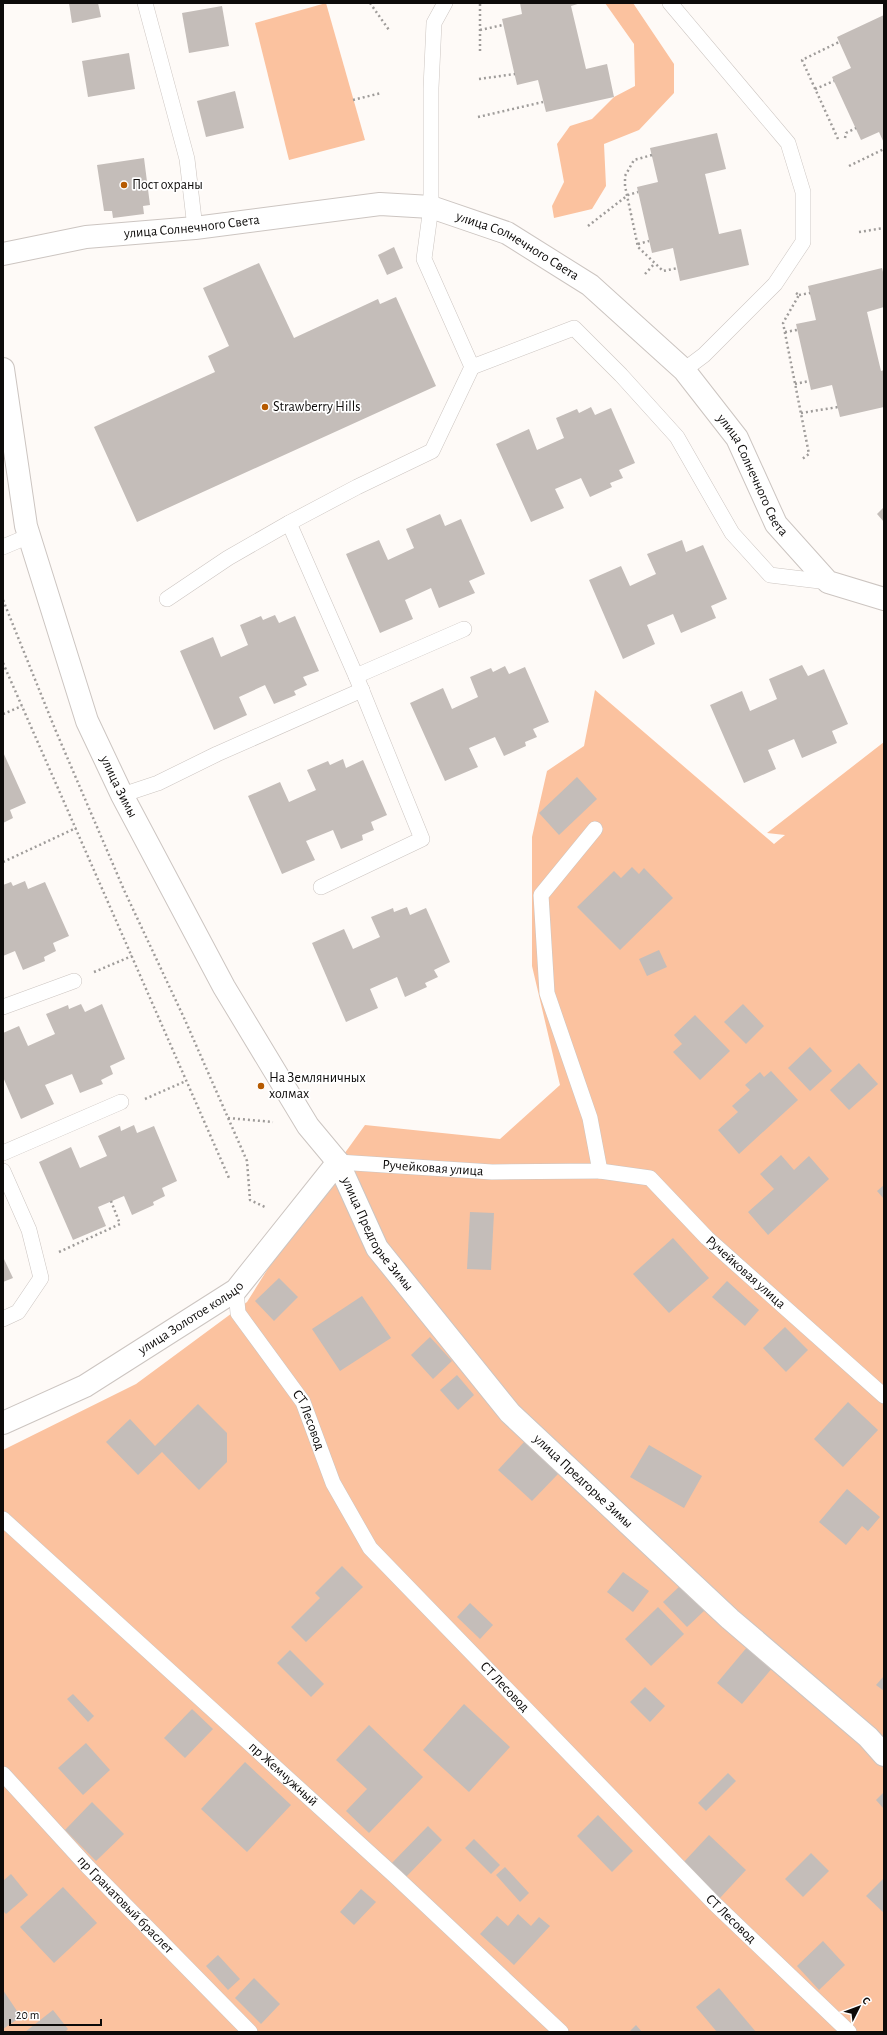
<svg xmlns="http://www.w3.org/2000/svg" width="887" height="2035" font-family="'Alegreya Sans',sans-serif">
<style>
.green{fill:#fbc29f}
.building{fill:#c4bdb9}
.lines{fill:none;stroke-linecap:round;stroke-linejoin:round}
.lane-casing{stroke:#ccc5c1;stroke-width:16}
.street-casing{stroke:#ccc5c1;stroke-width:24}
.secondary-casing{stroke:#ccc5c1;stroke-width:24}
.path{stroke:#9f9c9a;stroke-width:2.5;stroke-dasharray:2 3;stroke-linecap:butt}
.lane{stroke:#fff;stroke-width:15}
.street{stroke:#fff;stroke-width:22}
.secondary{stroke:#fff;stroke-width:22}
.poi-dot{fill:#b65a00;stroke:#fff;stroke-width:1.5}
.labels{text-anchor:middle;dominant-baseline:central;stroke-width:3.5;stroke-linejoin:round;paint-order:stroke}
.poi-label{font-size:14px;fill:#0d0b0a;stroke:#fff;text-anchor:start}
.street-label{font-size:14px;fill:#0d0b0a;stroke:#fff}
</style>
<rect width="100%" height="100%" fill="#fefaf7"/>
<g class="green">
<polygon points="326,3 365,140 289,160 255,23"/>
<polygon points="605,3 633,3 674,64 674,93 639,130 604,144 606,186 592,209 554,218 552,206 564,182 557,144 570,126 592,119 614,97 635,86 634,44"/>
<polygon points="595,690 774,844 785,835 767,833 884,742 884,2032 3,2032 3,1450 136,1384 247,1302 311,1200 365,1125 500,1139 560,1085 532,966 532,837 547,771 584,746"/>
</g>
<g class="building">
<polygon points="69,3 98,3 101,17 72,23"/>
<polygon points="520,3 581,3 571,6 586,69 607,64 614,97 546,112 538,80 517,85 502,19 522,14"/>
<polygon points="222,6 229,46 189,53 182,13"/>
<polygon points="884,15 884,143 879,132 861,140 832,77 851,68 837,37"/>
<polygon points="129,53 135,89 88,97 82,61"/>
<polygon points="235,91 244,128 206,137 197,101"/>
<polygon points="717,133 726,169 705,174 719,234 741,229 749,265 680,281 673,248 652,253 637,187 658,182 650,148"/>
<polygon points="144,158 150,205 143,206 144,214 113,218 112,211 104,211 97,165"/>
<polygon points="394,247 403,268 387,275 378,255"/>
<polygon points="259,263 294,338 378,299 380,304 396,297 436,386 137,522 94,427 215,372 208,356 229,346 203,288"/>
<polygon points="882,268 884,276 884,307 867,312 881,371 884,370 884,407 840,417 832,385 811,390 796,324 816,320 808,286"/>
<polygon points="591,407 595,415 611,408 635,463 619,470 623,478 610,483 612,487 590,497 581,478 555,489 564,508 531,522 496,444 529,429 537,450 564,438 556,418 577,409 579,413"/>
<polygon points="884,507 884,522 877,514"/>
<polygon points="440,514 445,526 461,519 485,574 469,581 475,593 439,608 431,588 405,600 413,619 380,633 346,554 379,540 388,560 414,548 406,529"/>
<polygon points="682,540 686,552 703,545 727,599 711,606 716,618 681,633 673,614 647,625 655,644 623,659 589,580 621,566 630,586 656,574 647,554"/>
<polygon points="275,615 279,623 295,616 319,671 303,677 307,685 294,691 296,695 274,704 265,685 239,697 247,715 214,730 180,651 213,637 221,657 248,645 240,625 261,616 263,620"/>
<polygon points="802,665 808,676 824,669 848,724 832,731 837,743 802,758 794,739 768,750 776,769 744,783 710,705 742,691 750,711 777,699 769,679"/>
<polygon points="505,666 509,674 525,667 549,722 533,729 537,737 525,742 526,746 504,756 495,737 469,748 478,767 445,781 410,703 443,688 452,709 478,697 470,677 491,668 493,672"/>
<polygon points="3,752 26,803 10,810 13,818 3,823"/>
<polygon points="343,759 346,768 363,760 387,815 371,822 374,830 362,835 363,840 341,849 333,830 306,841 315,860 282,874 248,796 280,782 289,802 316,790 307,770 328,761 330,765"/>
<polygon points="577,777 597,799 559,835 539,813"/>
<polygon points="632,867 639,874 644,868 673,898 620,950 577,907 614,871 621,878"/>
<polygon points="25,881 28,889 45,882 69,936 53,943 56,951 44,957 45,961 23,970 15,951 3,956 3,885 11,882 13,886"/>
<polygon points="407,907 410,915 426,908 450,962 434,970 438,977 425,983 427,987 405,997 397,977 370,989 378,1008 346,1022 312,943 344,929 353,949 380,937 371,917 393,908 394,912"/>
<polygon points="659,950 667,967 647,976 639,959"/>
<polygon points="81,1004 85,1012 102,1004 125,1059 110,1066 113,1074 101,1080 103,1084 80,1093 72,1074 45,1085 54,1104 21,1119 3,1077 3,1033 19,1026 28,1046 55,1034 46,1014 68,1005 69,1009"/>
<polygon points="743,1004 764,1026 746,1044 724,1022"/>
<polygon points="695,1015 730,1051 700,1080 673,1052 682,1044 674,1035"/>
<polygon points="810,1047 832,1071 810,1091 788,1068"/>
<polygon points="859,1063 878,1084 849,1110 830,1090"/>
<polygon points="771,1071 798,1100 739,1154 718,1130 738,1112 732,1106 750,1090 745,1085 760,1072 764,1077"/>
<polygon points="134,1125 137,1133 154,1126 177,1181 162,1188 165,1196 153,1202 154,1205 132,1215 124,1196 98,1207 106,1226 73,1240 39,1162 71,1147 80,1168 107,1156 98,1136 120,1126 121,1131"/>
<polygon points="781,1155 794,1170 809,1156 829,1179 768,1235 748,1212 774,1189 760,1174"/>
<polygon points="884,1185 884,1199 877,1191"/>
<polygon points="470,1212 494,1213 491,1270 467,1269"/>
<polygon points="673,1238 709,1278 669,1313 633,1274"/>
<polygon points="3,1257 13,1278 3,1282"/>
<polygon points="279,1278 298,1297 274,1321 255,1301"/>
<polygon points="727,1281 759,1310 745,1326 712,1297"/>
<polygon points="362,1296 391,1338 340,1371 312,1329"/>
<polygon points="785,1327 808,1350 786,1372 763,1348"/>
<polygon points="430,1337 452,1361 433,1379 411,1355"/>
<polygon points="457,1375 474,1395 458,1410 440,1390"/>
<polygon points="848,1402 878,1430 843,1467 814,1439"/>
<polygon points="198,1404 227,1433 227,1462 199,1490 162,1452 138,1475 106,1442 130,1419 155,1446"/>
<polygon points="525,1441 559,1473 532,1501 498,1470"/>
<polygon points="649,1445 702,1476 684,1508 630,1477"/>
<polygon points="847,1489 880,1517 868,1531 862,1526 846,1545 819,1522"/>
<polygon points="342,1566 363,1587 306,1642 291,1627 320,1598 315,1593"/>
<polygon points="623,1572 649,1591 633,1612 607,1592"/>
<polygon points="681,1585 705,1610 687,1627 663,1602"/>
<polygon points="470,1603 493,1625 480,1639 457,1617"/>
<polygon points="658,1607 684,1634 651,1666 625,1639"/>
<polygon points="748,1646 773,1667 742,1704 717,1683"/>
<polygon points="290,1650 324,1684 311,1697 277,1663"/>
<polygon points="884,1676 884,1691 876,1685"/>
<polygon points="645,1687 665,1706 650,1722 630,1702"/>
<polygon points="73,1694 94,1716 88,1722 67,1699"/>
<polygon points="464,1704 510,1747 469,1792 423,1750"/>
<polygon points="192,1709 213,1729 185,1758 164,1738"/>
<polygon points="369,1725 423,1777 369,1833 346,1811 367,1789 336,1760"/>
<polygon points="86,1743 110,1770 83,1795 58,1768"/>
<polygon points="245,1762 291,1805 247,1852 201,1809"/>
<polygon points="728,1773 736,1781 706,1811 698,1803"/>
<polygon points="884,1792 884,1809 876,1800"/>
<polygon points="92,1802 124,1834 96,1861 65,1830"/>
<polygon points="598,1815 633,1851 612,1872 577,1836"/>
<polygon points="428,1826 442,1840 403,1880 389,1866"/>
<polygon points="709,1835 746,1870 719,1899 682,1864"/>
<polygon points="474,1839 500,1865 491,1874 465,1848"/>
<polygon points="811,1853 829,1871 803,1897 785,1879"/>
<polygon points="505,1867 529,1893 520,1902 496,1875"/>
<polygon points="11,1874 28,1895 6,1914 3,1911 3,1881"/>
<polygon points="884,1878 884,1913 866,1896"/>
<polygon points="63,1887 97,1923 54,1963 20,1927"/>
<polygon points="361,1889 376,1902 354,1925 340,1912"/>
<polygon points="518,1914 531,1926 539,1917 550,1926 514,1965 480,1934 497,1916 508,1926"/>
<polygon points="823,1941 845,1965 819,1990 797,1966"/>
<polygon points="218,1955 240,1979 228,1990 206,1966"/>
<polygon points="254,1978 280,2004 261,2024 235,1998"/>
<polygon points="719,1988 756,2032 717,2032 696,2007"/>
<polygon points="3,1990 21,2017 3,2029"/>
<polygon points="53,2010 68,2029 65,2032 25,2032"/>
<polygon points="636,2025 642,2032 629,2032"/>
</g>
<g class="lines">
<g class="lane-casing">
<g id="lane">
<polyline points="145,3 187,159 195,228"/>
<polyline points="670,3 788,143 803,192 803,242 775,284 704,355 684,370"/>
<polyline points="472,367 574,328 621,375 677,437 732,533 770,575 828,582"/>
<polyline points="289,523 356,676 422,839 321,887"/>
<polyline points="3,547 29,536"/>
<polyline points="167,599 228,558 289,523 357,487 432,451 472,367 424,259 431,207 431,88 434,23 445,3"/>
<polyline points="356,676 464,629"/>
<polyline points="122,795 158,783 217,754 362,690"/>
<polyline points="3,1007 74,981"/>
<polyline points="3,1153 121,1102"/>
<path id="s1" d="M 338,1162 L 492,1172 L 600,1171 L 590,1118 L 547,993 L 541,895 L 595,829"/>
<polyline points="3,1171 29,1230 41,1278 18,1312 3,1319"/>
<path id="s2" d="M 600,1171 L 650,1178 L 707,1238 L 884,1396"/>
<path id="s3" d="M 236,1290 L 238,1313 L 303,1402 L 333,1483 L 370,1548 L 715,1904 L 849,2032"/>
<path id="s4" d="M 3,1519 L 396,1877 L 561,2032"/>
<path id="s5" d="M 3,1774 L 88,1867 L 250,2032"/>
</g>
</g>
<g class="street-casing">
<g id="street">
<path id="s6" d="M 3,254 L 86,237 L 195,228 L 380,204 L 431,207 L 507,233 L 590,285 L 684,370 L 737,438 L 776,524 L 828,582 L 884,599"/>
<path id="s7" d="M 3,1423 L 85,1386 L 236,1290 L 338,1162 L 377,1248 L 510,1413 L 730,1619 L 868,1737 L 884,1755"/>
</g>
</g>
<g class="secondary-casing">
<g id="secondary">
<path id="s8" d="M 3,369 L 26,526 L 87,721 L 122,795 L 224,987 L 308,1126 L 338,1162"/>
</g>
</g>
<g class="path">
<polyline points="370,3 389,30"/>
<polyline points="480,30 503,25"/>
<polyline points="480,51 480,3"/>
<polyline points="479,79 515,74"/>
<polyline points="815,89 834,81"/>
<polyline points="353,100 381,93"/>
<polyline points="478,117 543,102"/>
<polyline points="845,138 846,133 856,128"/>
<polyline points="838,139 802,60 839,42"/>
<polyline points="652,155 634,160 625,176 625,186 638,247 663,271 678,268"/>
<polyline points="849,166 884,149"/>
<polyline points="588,226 628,195 638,192"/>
<polyline points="859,232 884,228"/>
<polyline points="638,244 649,241"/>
<polyline points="645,274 655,263"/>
<polyline points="796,293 799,295 783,323 809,454 801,460"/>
<polyline points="799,295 810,293"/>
<polyline points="785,332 797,330"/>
<polyline points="795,384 809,381"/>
<polyline points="801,413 838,407"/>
<polyline points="3,600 55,729 124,890 185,1020 247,1161 250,1200 267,1208"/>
<polyline points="3,663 229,1178"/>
<polyline points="3,714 22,706"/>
<polyline points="3,862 76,828"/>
<polyline points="94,972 132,956"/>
<polyline points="145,1099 186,1081"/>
<polyline points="228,1118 273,1122"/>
<polyline points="59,1252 120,1224 111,1201"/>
</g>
<use href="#lane" class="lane"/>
<use href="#street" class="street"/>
<use href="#secondary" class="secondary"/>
</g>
<g class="poi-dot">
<circle cx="124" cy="185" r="4"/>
<circle cx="265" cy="407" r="4"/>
<circle cx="261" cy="1086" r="4"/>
</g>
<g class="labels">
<g class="poi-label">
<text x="132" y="185">Пост охраны</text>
<text x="273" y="407">Strawberry Hills</text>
<text x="269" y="1078">На Земляничных<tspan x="269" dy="16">холмах</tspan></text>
</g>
<g class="street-label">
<text stroke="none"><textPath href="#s6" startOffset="191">улица Солнечного Света</textPath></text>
<text stroke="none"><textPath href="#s6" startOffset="527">улица Солнечного Света</textPath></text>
<text stroke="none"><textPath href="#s6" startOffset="863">улица Солнечного Света</textPath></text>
<text stroke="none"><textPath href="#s8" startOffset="436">улица Зимы</textPath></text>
<text stroke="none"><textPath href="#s1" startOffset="95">Ручейковая улица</textPath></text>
<text stroke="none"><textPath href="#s7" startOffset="515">улица Предгорье Зимы</textPath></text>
<text stroke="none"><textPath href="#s2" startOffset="185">Ручейковая улица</textPath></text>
<text stroke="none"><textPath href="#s7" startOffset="216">улица Золотое кольцо</textPath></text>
<text stroke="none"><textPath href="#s3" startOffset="152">СТ Лесовод</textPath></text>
<text stroke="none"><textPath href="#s7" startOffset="839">улица Предгорье Зимы</textPath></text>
<text stroke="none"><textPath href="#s3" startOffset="488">СТ Лесовод</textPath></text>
<text stroke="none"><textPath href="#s4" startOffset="379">пр Жемчужный</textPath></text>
<text stroke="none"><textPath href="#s5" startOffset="179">пр Гранатовый браслет</textPath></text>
<text stroke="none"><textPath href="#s3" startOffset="812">СТ Лесовод</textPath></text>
</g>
</g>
<rect width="887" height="2035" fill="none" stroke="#0d0b0a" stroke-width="8"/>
<g transform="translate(859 2007) rotate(48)" stroke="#ffffff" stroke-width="3" paint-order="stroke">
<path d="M0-3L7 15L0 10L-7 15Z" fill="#0d0b0a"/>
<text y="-6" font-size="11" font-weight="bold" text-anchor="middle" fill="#0d0b0a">С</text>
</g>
<path d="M10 2019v6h91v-6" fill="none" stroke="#0d0b0a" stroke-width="2"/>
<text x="16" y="2019" font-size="12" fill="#0d0b0a" stroke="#ffffff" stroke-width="3" paint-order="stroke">20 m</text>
</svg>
